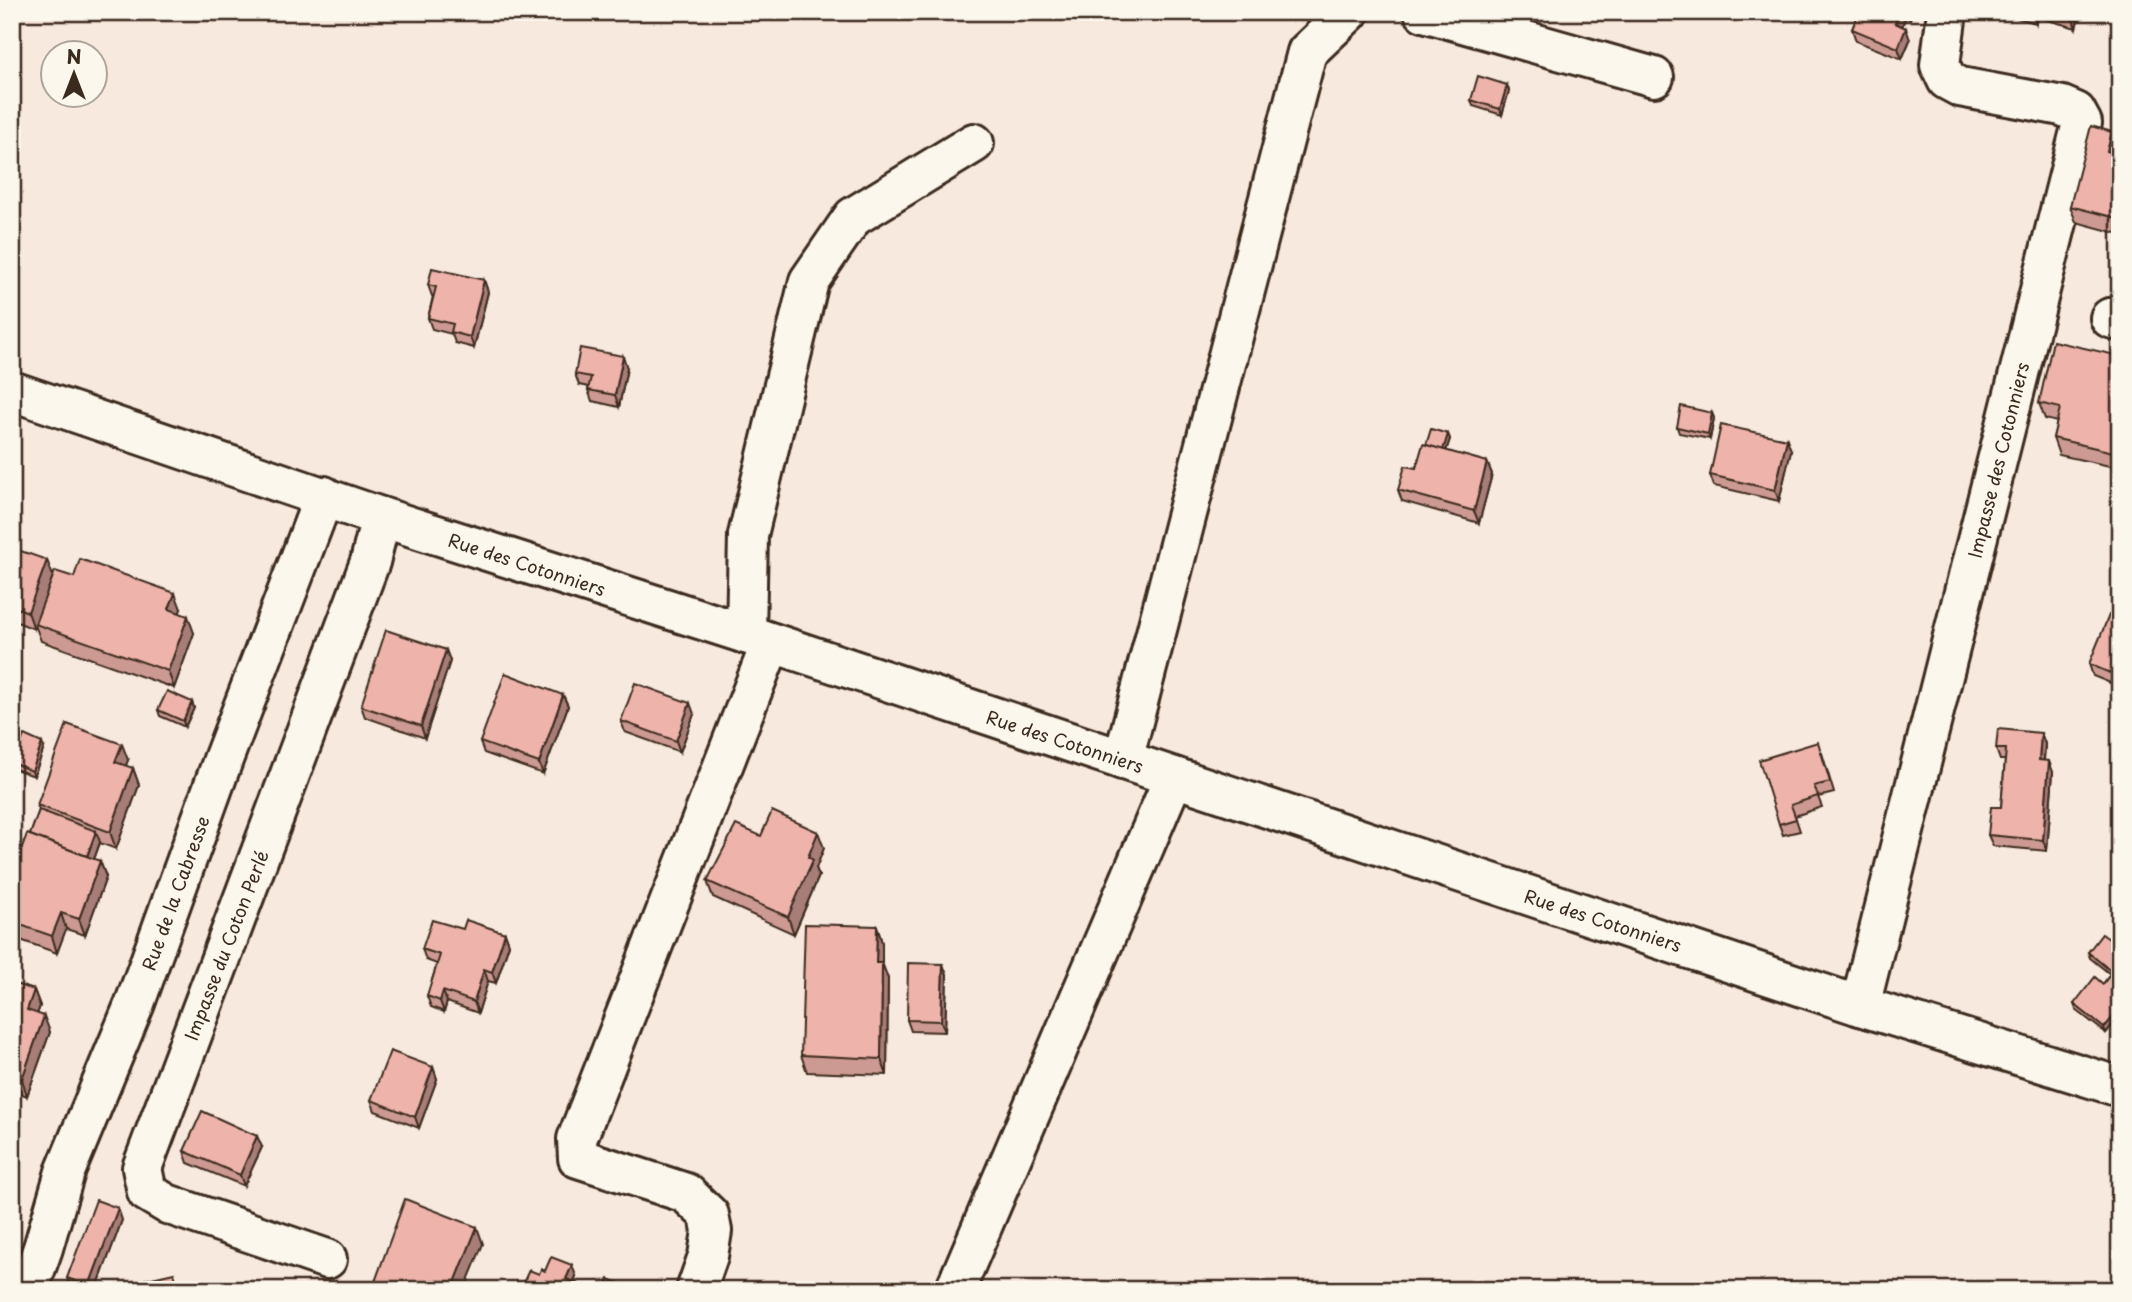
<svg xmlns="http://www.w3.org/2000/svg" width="2132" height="1302" font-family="'Playpen Sans',sans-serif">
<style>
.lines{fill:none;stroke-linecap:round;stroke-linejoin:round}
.minor-casing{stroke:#3b2a1e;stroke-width:44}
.minor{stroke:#fbf7ec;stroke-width:38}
.wall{fill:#cd9a93;stroke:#3b2a1e;stroke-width:2}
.shaded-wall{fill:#a77d78;stroke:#3b2a1e;stroke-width:2}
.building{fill:#eeb3ab;stroke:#3b2a1e;stroke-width:2}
.labels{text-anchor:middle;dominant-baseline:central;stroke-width:7;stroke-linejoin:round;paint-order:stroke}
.street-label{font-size:18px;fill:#3b2a1e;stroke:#fbf7ec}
</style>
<rect width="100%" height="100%" fill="#f8e9df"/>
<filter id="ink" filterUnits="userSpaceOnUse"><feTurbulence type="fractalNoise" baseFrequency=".0143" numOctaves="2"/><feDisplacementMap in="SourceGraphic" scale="14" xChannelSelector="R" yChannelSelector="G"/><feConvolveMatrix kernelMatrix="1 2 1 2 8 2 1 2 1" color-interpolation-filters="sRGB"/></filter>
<g filter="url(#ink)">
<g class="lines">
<g class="minor-casing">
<g id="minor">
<polyline points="1424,12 1654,77"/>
<polyline points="2110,318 2120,321"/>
<polyline points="12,391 381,517 746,634 1860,1006 2120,1087"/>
<polyline points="746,634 748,535 809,281 853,217 974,143"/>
<polyline points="1123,760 1307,52 1349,12"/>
<polyline points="1860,1006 2082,123 2076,112 2062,106 1960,87 1947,80 1940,65 1947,12"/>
<polyline points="327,1259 167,1204 147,1192 142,1168 370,562 381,517"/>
<polyline points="28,1290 43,1248 65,1172 135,1003 224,757 324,496"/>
<polyline points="696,1290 708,1256 712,1231 709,1215 686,1193 578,1158 577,1139 771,643"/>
<polyline points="955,1290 1174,777"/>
</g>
</g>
<use href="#minor" class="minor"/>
</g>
<g class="wall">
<polygon points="1859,12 1913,12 1910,19 1905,18 1902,27 1910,40 1902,59 1856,41 1852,29"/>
<polygon points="2015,12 2080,12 2076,28 2037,17 2036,23 2017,18"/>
<polygon points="2087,12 2100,12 2099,15"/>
<polygon points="1507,85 1509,91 1502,115 1473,106 1471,100"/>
<polygon points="2118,148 2116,154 2120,155 2120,234 2076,222 2070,206"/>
<polygon points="484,280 488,292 474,348 455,343 452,334 432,329 428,318 433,296 432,296 428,285"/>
<polygon points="2120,356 2120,463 2119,468 2059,455 2053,438 2057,422 2045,419 2039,403"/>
<polygon points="627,368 619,407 592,401 588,390 589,387 579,385 575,374"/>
<polygon points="1712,413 1714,418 1710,439 1679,433 1677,427"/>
<polygon points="1448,434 1450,439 1446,451 1487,462 1492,474 1479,523 1402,501 1398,490 1416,468 1426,445"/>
<polygon points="1791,450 1779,501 1714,486 1710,475"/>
<polygon points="12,556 53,575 181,609 179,613 194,633 174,688 41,641 35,625 34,629 12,620"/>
<polygon points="2120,620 2120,687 2093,676 2089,664"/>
<polygon points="446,650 450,661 425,738 365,717 361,706"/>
<polygon points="563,695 568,706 543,774 484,753 480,742"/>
<polygon points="192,702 194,708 185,727 160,716 158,710"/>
<polygon points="694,714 680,752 625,732 621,721"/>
<polygon points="2041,733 2045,744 2044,761 2053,772 2047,851 1993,846 1988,835 2001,807 2005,760 2000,760 1996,749"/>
<polygon points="44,748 34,776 15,769 13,763"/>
<polygon points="1822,753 1834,793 1818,797 1822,807 1795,816 1800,831 1783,835 1779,824"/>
<polygon points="128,760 125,766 133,768 139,785 116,849 100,843 94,859 100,861 106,877 85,935 66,929 57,953 12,937 12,874 30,835 39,810 37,805"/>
<polygon points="761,836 824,848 816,868 819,876 794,934 713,897 707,881"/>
<polygon points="877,926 882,943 882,963 888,979 887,1075 807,1072 801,1055"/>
<polygon points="463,929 505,933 509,944 496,983 488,981 478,1013 447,1002 444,1012 431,1007 427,996 437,964 426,960 422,949"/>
<polygon points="2120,947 2120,1016 2106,1033 2076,1010 2074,1004 2103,984 2110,974 2090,958 2088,952"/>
<polygon points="947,975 945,1032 911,1031 907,1020"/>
<polygon points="12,983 34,990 40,1006 37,1014 50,1032 27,1096 12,1090"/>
<polygon points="433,1067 437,1079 419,1128 375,1111 371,1100"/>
<polygon points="262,1147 244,1186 188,1163 184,1151"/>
<polygon points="122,1220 96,1290 71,1289 67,1278"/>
<polygon points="545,1271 576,1276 574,1282 592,1290 528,1290 524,1281"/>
</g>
<g class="shaded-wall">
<polygon points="1899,12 1903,12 1905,18 1899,34 1895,23"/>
<polygon points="1907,12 1913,12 1910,19"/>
<polygon points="2032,12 2035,12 2037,17 2036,23"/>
<polygon points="2073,12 2080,12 2076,28 2072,17"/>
<polygon points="1906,28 1910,40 1902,59 1898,48"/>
<polygon points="1507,85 1509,91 1502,115 1500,109"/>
<polygon points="2112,132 2118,148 2113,168 2107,151"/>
<polygon points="484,280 488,292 474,348 470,337"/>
<polygon points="623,356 627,368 619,407 615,395"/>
<polygon points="1712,413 1714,418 1710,439 1708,434"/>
<polygon points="2120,420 2120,463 2119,468 2113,452"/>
<polygon points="1448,434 1450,439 1443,460 1441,454"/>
<polygon points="1787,439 1791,450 1779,501 1775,490"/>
<polygon points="1487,462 1492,474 1479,523 1474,511"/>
<polygon points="47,560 53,576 34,629 28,612"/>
<polygon points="175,593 181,609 174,626 169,609"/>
<polygon points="188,616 194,633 174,688 168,671"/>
<polygon points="446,650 450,661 425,738 421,726"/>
<polygon points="563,695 568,706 543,774 539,763"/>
<polygon points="192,702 194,708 185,727 183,721"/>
<polygon points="690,703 694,714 680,752 676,741"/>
<polygon points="2041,733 2045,744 2043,771 2039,760"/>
<polygon points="42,743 44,748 34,776 32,771"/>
<polygon points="122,744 128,760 121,779 115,762"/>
<polygon points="2049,761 2053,772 2047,851 2043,840"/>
<polygon points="133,768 139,785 116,849 110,832"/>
<polygon points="96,831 100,842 90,871 86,860"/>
<polygon points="818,832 824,848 816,868 819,876 794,934 788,917 808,857"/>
<polygon points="100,861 106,877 85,935 79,919"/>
<polygon points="61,913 66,929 57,953 52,936"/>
<polygon points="877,926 882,943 882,979 876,963"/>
<polygon points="505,933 509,944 496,983 492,972"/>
<polygon points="882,963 888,979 887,1075 881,1059"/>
<polygon points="943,964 947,975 945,1032 941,1021"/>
<polygon points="484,969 488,981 478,1013 474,1002"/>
<polygon points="34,990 40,1006 33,1026 27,1010"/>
<polygon points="443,991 447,1002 444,1012 440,1001"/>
<polygon points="2120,1008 2120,1016 2106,1033 2104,1028"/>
<polygon points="44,1016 50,1032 27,1096 22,1079"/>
<polygon points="433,1067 437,1079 419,1128 415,1117"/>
<polygon points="12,1108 18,1124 12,1140"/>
<polygon points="257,1136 262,1147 244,1186 240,1175"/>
<polygon points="118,1208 122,1220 96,1290 91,1290 89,1286"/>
<polygon points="477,1227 483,1244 464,1290 452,1290"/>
<polygon points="572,1265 576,1276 571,1290 566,1279"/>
</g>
<g class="building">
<polygon points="1859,12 1899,12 1895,23 1906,28 1898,48 1852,29"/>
<polygon points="2057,12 2073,12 2072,17"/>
<polygon points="1478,76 1507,85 1500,109 1471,100"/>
<polygon points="2091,126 2112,132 2107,151 2120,155 2120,219 2070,206"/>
<polygon points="432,268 484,280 470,337 451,332 453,324 428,318 436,287 428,285"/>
<polygon points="2053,341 2120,356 2120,420 2113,452 2053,438 2060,408 2039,403"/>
<polygon points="580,348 623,356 615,395 588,390 591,377 575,374"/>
<polygon points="1681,406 1712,413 1708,434 1677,427"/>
<polygon points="1721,425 1787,439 1775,490 1710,475"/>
<polygon points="1431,429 1448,434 1443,450 1426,445"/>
<polygon points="1423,444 1487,462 1474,511 1398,490 1405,466 1416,468"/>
<polygon points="15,549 47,560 28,612 12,606 12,556"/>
<polygon points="80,559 175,593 169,609 188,616 168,671 35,624 55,571 74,577"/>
<polygon points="2109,615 2120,620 2120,674 2119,677 2089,664"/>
<polygon points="386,630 446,650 421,726 361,706"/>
<polygon points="505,673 563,695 539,763 480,742"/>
<polygon points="635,683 690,703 676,741 621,721"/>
<polygon points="167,691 192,702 183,721 158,710"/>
<polygon points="67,724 122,744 115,762 133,768 110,832 37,805"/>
<polygon points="1998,729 2041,733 2039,760 2049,761 2043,840 1988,835 1991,807 2001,807 2006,749 1996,749"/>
<polygon points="24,735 42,743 32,771 13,763"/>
<polygon points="1818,742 1830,782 1814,786 1818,796 1791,805 1796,819 1779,824 1759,760"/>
<polygon points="39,810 96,831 87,856 30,835"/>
<polygon points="772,811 818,832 808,857 813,860 788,917 707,881 736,825 761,836"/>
<polygon points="27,834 100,861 79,919 61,913 52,936 12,922 12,874"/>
<polygon points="432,920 463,929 466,920 505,933 492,972 484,969 474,1002 443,991 440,1001 427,996 440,955 422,949"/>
<polygon points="805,924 877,926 876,963 882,963 881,1059 801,1055"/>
<polygon points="2102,934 2120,947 2120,1008 2104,1028 2074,1004 2095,977 2103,984 2112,972 2088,952"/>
<polygon points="908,963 943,964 941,1021 907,1020"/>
<polygon points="12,983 34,990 27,1010 44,1016 22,1079 12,1076"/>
<polygon points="390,1051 433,1067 415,1117 371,1100"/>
<polygon points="202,1111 257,1136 240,1175 184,1151"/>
<polygon points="405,1199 477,1227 452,1290 436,1290 430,1287 429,1290 372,1290"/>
<polygon points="96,1200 118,1208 89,1286 67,1278"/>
<polygon points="551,1257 572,1265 566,1279 592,1290 538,1290 540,1287 524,1281 529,1270 539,1274 541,1269 545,1271"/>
<polygon points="174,1273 179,1290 135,1290 134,1282"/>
<polygon points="609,1279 629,1287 628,1290 605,1290"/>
<polygon points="121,1285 122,1290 102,1290"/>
<polygon points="1438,1286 1448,1290 1437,1290"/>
</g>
</g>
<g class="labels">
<g class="street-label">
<text transform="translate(1998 460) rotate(-76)">Impasse des Cotonniers</text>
<text transform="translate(527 564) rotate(18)">Rue des Cotonniers</text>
<text transform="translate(1065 741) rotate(18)">Rue des Cotonniers</text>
<text transform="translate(175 893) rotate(-70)">Rue de la Cabresse</text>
<text transform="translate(1603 920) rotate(18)">Rue des Cotonniers</text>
<text transform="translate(226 945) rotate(-69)">Impasse du Coton Perlé</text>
</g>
</g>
<rect width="2132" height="1302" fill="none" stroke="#fbf7ec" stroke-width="42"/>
<rect x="21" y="21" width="2090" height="1260" fill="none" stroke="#3b2a1e" stroke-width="2.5" filter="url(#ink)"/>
<g transform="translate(74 74)"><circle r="33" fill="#fbf7ec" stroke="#aea59a" stroke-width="2"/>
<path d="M0-5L12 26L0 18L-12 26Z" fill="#3b2a1e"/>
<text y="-10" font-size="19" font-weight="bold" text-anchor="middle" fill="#3b2a1e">N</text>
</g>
</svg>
